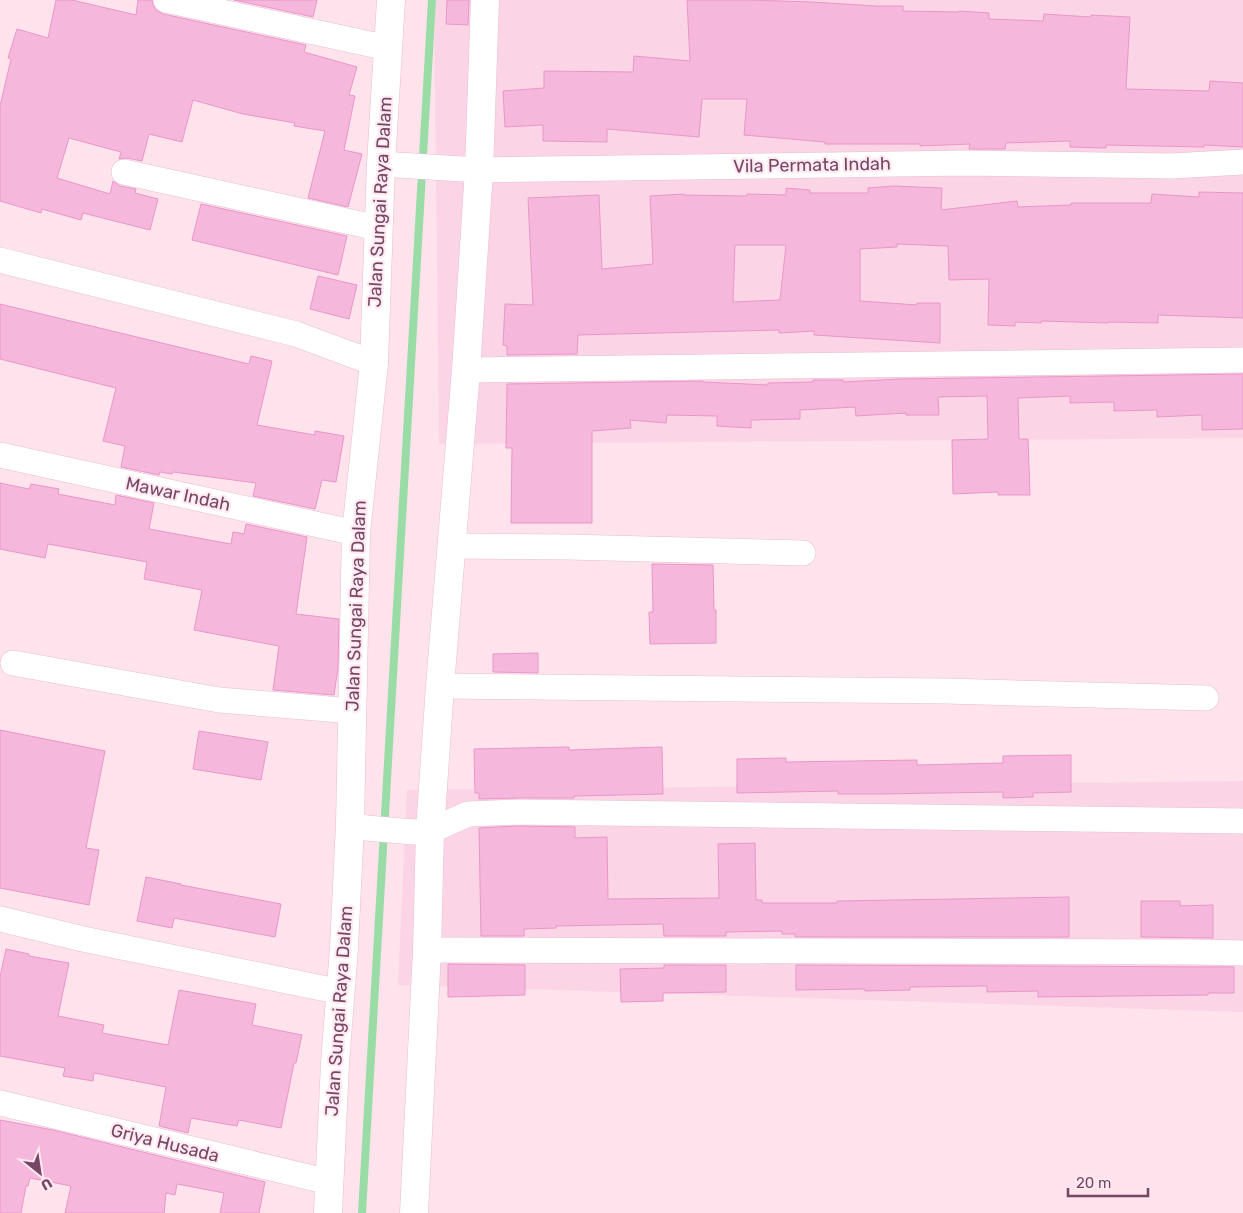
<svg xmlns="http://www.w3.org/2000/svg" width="1243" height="1213" font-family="Rubik,sans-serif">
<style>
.residential{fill:#fbd5e5}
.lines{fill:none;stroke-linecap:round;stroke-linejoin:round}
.stream{stroke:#9adca5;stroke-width:8}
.building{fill:#f6b7dc;stroke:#ea96c8;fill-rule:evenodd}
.street-casing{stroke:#e5bfd2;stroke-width:26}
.secondary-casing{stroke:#ebbcd4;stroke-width:29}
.street{stroke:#fff;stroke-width:25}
.secondary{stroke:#fff;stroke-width:28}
.labels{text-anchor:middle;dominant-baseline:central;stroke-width:4.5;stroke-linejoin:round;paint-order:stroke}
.street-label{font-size:18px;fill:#784665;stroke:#ffeaf2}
</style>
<rect width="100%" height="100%" fill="#fee2ec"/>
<g class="residential">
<polygon points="434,0 1243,0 1243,438 439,444"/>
<polygon points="1243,781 1243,1012 398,985 407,790"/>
</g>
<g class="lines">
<polyline class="stream" points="362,1213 432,0"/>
</g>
<g class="building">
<polygon points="56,0 72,0 136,15 138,0 152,0 153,5 156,10 163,14 306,45 304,52 357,67 349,95 355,96 344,150 362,154 348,207 308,198 325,131 294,126 295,123 243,114 193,100 182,142 149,134 142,161 127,158 119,159 121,152 69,138 57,178 110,194 113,181 120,186 136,189 135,193 158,199 150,230 83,213 81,220 42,209 41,213 0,201 0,106 11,59 8,58 17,29 48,38"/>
<polygon points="234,0 317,0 313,17"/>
<polygon points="447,0 469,0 468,25 446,24"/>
<polygon points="687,0 750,0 811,2 876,6 903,6 903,11 959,12 959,11 989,13 989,19 1043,21 1044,14 1091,17 1091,15 1130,17 1126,89 1209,91 1210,81 1243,83 1243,147 1204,145 1204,147 1106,145 1106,148 1070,147 1070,141 1006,143 1005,149 969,149 970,144 920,146 920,144 825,144 825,142 744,135 747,99 702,99 699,137 607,129 607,142 543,141 543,125 505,127 503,91 544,88 544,71 633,72 634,56 690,61"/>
<path d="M 893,186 L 942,188 L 941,210 L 1017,201 L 1018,207 L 1071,205 L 1071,203 L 1151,203 L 1152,194 L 1199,197 L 1199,192 L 1243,193 L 1243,318 L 1158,315 L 1158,323 L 1108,322 L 1108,323 L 1041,321 L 1041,323 L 1015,322 L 1015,326 L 988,325 L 989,279 L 949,280 L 948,246 L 897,244 L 897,247 L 860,249 L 860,301 L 917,305 L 917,303 L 940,303 L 940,343 L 814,335 L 814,331 L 779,333 L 779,330 L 578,335 L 577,354 L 507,355 L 507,346 L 503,345 L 505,304 L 533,305 L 528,198 L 599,195 L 602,269 L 653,264 L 650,196 L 684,194 L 684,195 L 747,196 L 747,194 L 786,195 L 786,188 L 810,190 L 810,193 L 868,193 L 868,188 ZM 735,245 L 786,245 L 780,300 L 733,302 Z"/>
<polygon points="201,204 347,236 338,275 192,240"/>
<polygon points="318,276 357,285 349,319 310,309"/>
<polygon points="0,304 249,364 251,356 272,361 257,425 315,435 315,431 344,436 336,482 322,480 315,509 253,496 256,483 173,472 172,474 160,472 159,475 121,467 125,446 103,441 116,388 0,359"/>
<polygon points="1243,374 1243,429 1202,430 1202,415 1157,417 1157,410 1114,411 1114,402 1070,403 1070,396 1018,398 1019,439 1028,439 1030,495 998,495 998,492 953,494 952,440 988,439 987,396 938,397 939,415 906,415 906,413 856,416 855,407 800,410 800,419 751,420 751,428 717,426 717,416 667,415 666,423 630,420 631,428 592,431 592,523 511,523 512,448 506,448 507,384 703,381 703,382 768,385 768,383 813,382 813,380 843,380 843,382 900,379"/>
<polygon points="0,483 29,489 31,484 59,489 58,494 115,505 116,495 154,503 149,529 231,544 233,532 244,534 246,524 307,537 296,614 339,619 338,668 334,695 273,690 279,646 194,630 202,590 144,579 147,562 48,544 45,558 0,549"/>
<polygon points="652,564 713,565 714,610 716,610 716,643 650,644 649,612 653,612"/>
<polygon points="538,653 538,673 493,672 493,654"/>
<polygon points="0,730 105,751 86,848 99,850 89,905 0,888"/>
<polygon points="199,731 268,742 261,780 193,769"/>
<polygon points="569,747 569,750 662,747 663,794 574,796 574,798 518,798 479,799 479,793 475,793 474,749"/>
<polygon points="1071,755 1071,792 1033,793 1033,797 1003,798 1003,792 878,794 838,794 838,791 737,793 737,759 786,758 786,762 917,760 917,765 1003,763 1003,756"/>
<polygon points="518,826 575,827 575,838 607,837 608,899 719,898 718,844 755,843 756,900 762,900 762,903 837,903 837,901 1069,897 1069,937 795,937 795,934 782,934 782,931 726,932 726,936 664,936 663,924 556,926 556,928 524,929 524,936 481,936 479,828"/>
<polygon points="146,877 181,884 181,885 281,904 275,937 174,918 172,928 137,921"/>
<polygon points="1141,901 1180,901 1180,906 1213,905 1213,938 1141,937"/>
<polygon points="6,949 29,954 29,956 69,963 58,1016 104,1025 102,1033 168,1045 179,990 256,1004 252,1025 302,1035 296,1063 294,1063 281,1128 239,1120 237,1126 191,1118 188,1133 159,1126 166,1087 94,1073 93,1081 63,1076 65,1068 0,1056 0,977"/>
<polygon points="448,964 525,965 525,995 448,997"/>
<polygon points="664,965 726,965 726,992 663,993 663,1001 621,1002 620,969 664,968"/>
<polygon points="796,965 1234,967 1234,993 1208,993 1208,995 1038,997 1038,991 987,992 987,986 910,987 910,990 865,991 865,989 796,990"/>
<polygon points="0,1120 53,1130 265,1182 259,1213 220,1213 224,1193 177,1184 175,1195 166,1193 164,1213 65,1213 71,1186 30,1178 28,1186 26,1186 21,1213 0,1213"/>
</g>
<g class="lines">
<g class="street-casing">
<g id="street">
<polyline points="166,0 388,48"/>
<polyline points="381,164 479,170 964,163 1172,166 1243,162"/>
<polyline points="124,172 378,228"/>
<polyline points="0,260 296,334 374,363"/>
<polyline points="466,370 1243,360"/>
<polyline points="0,455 356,533"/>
<polyline points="451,546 568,547 803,553"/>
<polyline points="13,663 219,700 353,711"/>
<polyline points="440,686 946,691 1206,698"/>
<polyline points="350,824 366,828 414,832 430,831 468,814 518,812 1243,821"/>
<polyline points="0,919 83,939 341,992"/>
<polyline points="427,950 1196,952 1243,953"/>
<polyline points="0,1103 329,1182"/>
</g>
</g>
<g class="secondary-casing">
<g id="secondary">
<polyline points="328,1213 335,1063 344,948 350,824 356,533 374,363 381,164 391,0"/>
<polyline points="414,1213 427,950 430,831 440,686 466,370 479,170 485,0"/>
</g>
</g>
<use href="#street" class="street"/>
<use href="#secondary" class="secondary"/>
</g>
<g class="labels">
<g class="street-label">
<text transform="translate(812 165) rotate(-1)">Vila Permata Indah</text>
<text transform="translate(380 202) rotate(-87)">Jalan Sungai Raya Dalam</text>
<text transform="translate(178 494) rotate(12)">Mawar Indah</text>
<text transform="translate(356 606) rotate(-88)">Jalan Sungai Raya Dalam</text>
<text transform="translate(339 1011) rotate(-86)">Jalan Sungai Raya Dalam</text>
<text transform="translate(165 1143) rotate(14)">Griya Husada</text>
</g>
</g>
<g transform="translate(40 1173) rotate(150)" stroke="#ffeaf2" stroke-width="4" paint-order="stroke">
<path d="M0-4L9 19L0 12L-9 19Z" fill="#784665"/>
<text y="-8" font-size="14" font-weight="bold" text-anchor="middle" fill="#784665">U</text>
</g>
<path d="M1068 1188v8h80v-8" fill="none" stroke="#784665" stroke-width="2.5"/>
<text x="1076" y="1188" font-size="15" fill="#784665" stroke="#ffeaf2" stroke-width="4" paint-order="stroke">20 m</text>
</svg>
